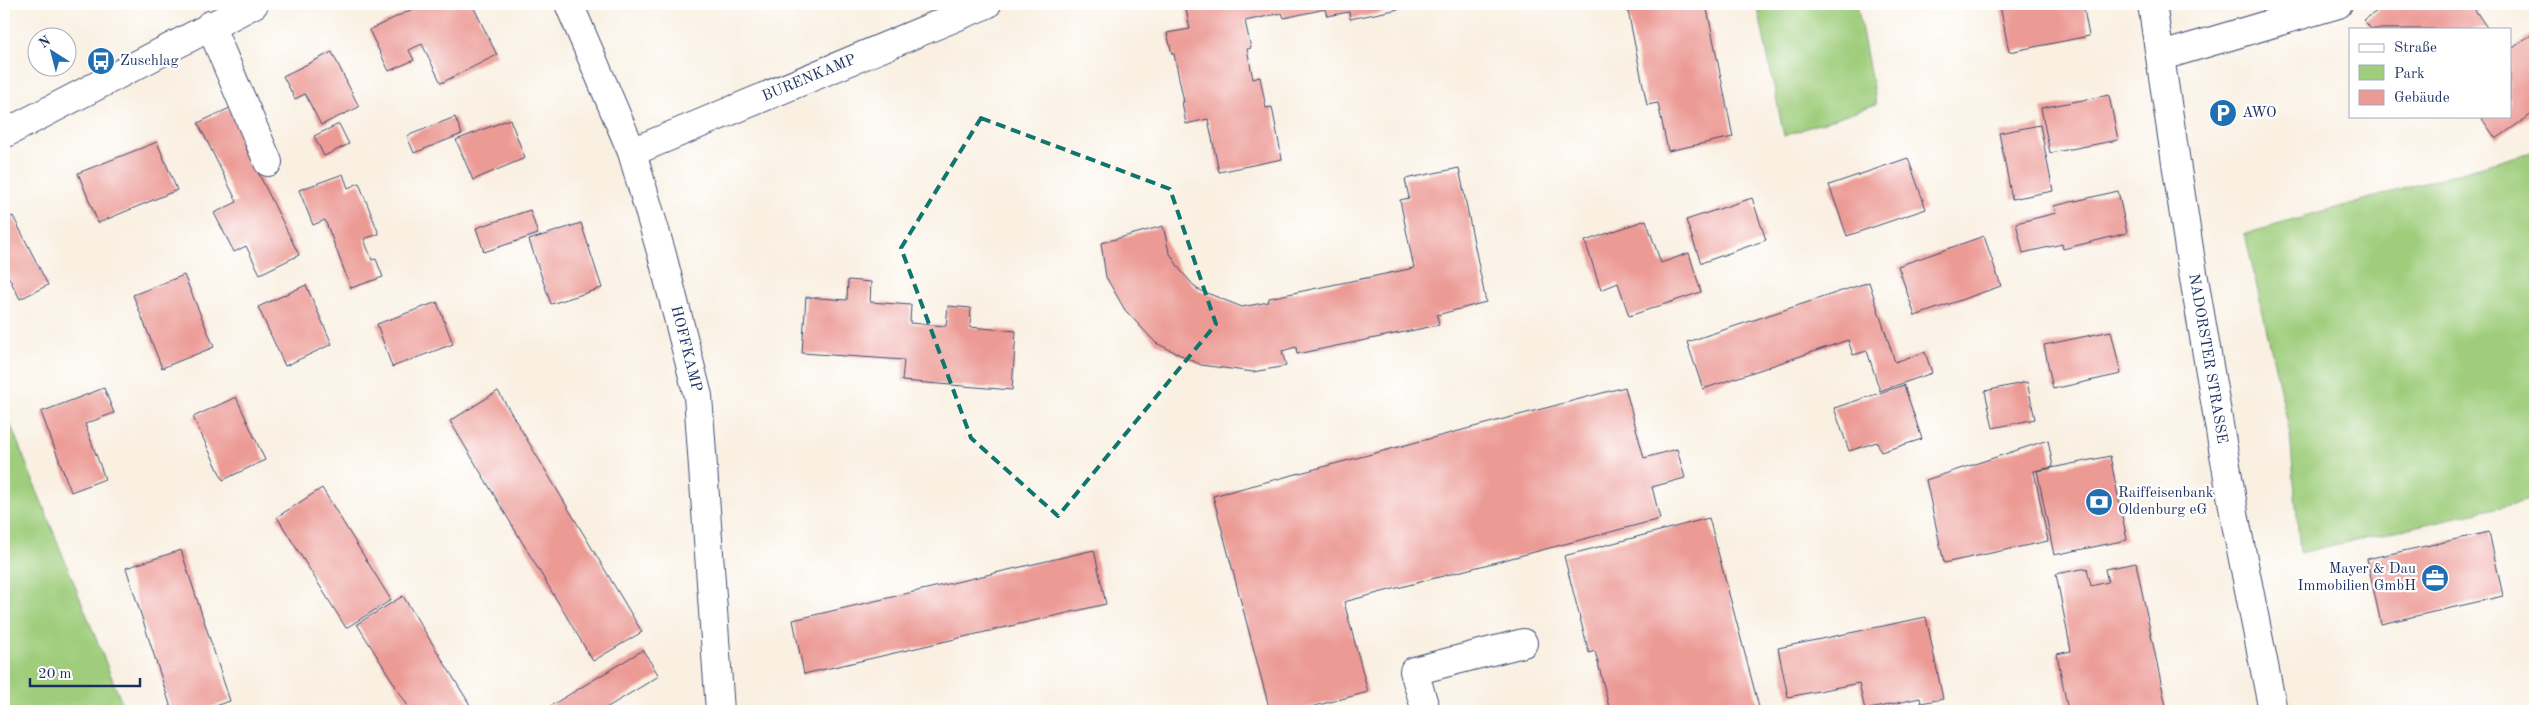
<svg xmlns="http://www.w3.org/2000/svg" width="2539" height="715" font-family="'Old Standard TT',serif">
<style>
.green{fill:#9fcd7b;stroke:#5d7e6c}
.building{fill:#ec9a94}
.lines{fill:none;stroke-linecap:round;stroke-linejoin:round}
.minor-casing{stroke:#3c4c72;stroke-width:30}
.minor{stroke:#fff;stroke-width:28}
.marked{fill:none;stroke:#0f766e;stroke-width:4;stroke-dasharray:10 6;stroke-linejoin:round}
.labels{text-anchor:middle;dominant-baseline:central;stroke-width:4.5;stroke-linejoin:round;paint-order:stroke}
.poi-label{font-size:15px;fill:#1b2f5e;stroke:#fff;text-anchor:start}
.street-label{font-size:15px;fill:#1b2f5e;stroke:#fff}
</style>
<rect width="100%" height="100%" fill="#fff"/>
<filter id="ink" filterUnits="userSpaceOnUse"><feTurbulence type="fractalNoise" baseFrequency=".02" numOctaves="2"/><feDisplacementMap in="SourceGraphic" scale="10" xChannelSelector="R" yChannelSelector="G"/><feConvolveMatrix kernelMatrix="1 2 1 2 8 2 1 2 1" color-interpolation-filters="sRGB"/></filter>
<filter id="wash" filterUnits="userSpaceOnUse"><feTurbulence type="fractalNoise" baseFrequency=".0096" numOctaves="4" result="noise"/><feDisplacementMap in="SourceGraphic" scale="20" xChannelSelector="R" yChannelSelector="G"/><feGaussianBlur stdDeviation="1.12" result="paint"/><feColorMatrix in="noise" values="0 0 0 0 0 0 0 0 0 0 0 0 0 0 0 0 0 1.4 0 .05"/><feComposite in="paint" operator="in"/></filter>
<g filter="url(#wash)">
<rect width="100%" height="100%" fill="#f9f0e2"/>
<g class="green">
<polygon points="1757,4 1857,4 1876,104 1784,136"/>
<polygon points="2535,151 2535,499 2300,553 2290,434 2245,234"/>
<polygon points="4,408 125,711 4,711"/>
</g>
<g id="blocks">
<g class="building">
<polygon points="423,4 472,4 497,55 441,83 422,44 409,50 414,60 389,71 369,30"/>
<polygon points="1185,4 1419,4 1419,5 1350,19 1349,12 1327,16 1325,9 1284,18 1282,13 1245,21 1251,48 1247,49 1253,79 1260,77 1266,108 1272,107 1282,159 1219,172 1208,119 1186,124 1182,102 1184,102 1174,54 1172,54 1167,33 1190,29"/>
<polygon points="1633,4 1706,4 1733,137 1668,151 1658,103 1647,105 1627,6"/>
<polygon points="2006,4 2083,4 2089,36 2009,52 2000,5"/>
<polygon points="2387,4 2471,4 2488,29 2371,29 2364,20"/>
<polygon points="2535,32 2535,112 2496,139 2480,116 2510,116 2510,50"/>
<polygon points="332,52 359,107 321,125 305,94 295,99 283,76"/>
<polygon points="2109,95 2118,140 2050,153 2041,108"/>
<polygon points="234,106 252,142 245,146 299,255 260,274 246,246 234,252 214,213 237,202 198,123"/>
<polygon points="455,117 462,134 414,153 407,136"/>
<polygon points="510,119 525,158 473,180 456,140"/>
<polygon points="339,124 349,144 324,156 314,136"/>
<polygon points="2040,125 2053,191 2012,199 1999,133"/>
<polygon points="157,142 177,190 98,223 78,173"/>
<polygon points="1908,158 1926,209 1847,236 1829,185"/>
<polygon points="1459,168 1486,302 1437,315 1439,325 1297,354 1296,347 1282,351 1286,366 1253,372 1201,365 1156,343 1125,310 1106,277 1101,243 1163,226 1169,252 1181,271 1197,289 1242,307 1268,302 1269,298 1414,268 1400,200 1409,198 1405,179"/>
<polygon points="343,174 348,188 359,183 379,234 364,239 372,260 376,259 383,277 351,288 325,220 313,225 299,190"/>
<polygon points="2118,191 2127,233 2063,249 2062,244 2023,253 2016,223 2056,213 2054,206"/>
<polygon points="1752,198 1766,240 1701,263 1686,220"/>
<polygon points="530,210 538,234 484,252 476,228"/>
<polygon points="13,216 48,285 20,299 6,272 4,273 4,221"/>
<polygon points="1646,220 1661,263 1689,253 1701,292 1629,316 1618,283 1601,290 1585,241"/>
<polygon points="581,223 602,288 551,304 529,240"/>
<polygon points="1984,236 2001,286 1915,316 1898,266"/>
<polygon points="184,275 214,347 162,368 133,295"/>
<polygon points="848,280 871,282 870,302 911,305 910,323 946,326 948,306 971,308 970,327 1016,331 1012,390 902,381 904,360 802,353 806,297 847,300"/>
<polygon points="1869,282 1895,362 1925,352 1932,373 1880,391 1867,351 1853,355 1848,340 1703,389 1687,342"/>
<polygon points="306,285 332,344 285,366 258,307"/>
<polygon points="437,302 453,344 392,367 377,324"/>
<polygon points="2111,331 2121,374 2053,389 2044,345"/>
<polygon points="2027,382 2035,419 1993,428 1985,391"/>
<polygon points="1904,385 1922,439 1881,452 1877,442 1849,451 1834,408"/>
<polygon points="1625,387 1644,458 1677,449 1685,478 1652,487 1660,519 1344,602 1368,692 1296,711 1270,711 1213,496"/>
<polygon points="104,388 114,413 85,424 105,479 71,492 41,412"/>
<polygon points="498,391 642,632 593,661 450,421"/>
<polygon points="236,397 265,460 223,480 193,417"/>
<polygon points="2048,440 2053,467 2034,471 2048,541 1944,563 1926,480"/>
<polygon points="2110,456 2127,540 2054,555 2037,471"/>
<polygon points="322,488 391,600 346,628 277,517"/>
<polygon points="1709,518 1760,711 1610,711 1595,651 1589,653 1564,556"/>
<polygon points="2489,532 2503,596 2381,624 2367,559"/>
<polygon points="181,550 230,701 199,711 172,711 126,568"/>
<polygon points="1094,550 1106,604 804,674 793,620"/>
<polygon points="2136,563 2167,711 2068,711 2057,654 2071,651 2056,574 2087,568 2091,586 2108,582 2105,569"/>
<polygon points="403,596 472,708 466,711 411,711 357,624"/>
<polygon points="1926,617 1943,699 1921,703 1920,698 1865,710 1859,683 1788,697 1778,648"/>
<polygon points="643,650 659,676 601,711 542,711"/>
</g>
</g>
</g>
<g filter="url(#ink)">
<use href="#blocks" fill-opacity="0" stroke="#3c4c72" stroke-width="1"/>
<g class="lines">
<g class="minor-casing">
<g id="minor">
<path id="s1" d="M 569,4 L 632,152 L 662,255 L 698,396 L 720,711"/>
<path id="s2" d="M 2152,4 L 2190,255 L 2236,524 L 2273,711"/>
<polyline points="210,25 268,162"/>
<polyline points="2162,56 2338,4"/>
<polyline points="4,134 254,4"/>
<path id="s3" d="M 632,152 L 987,4"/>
<polyline points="1426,711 1414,671 1523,643"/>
</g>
</g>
<use href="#minor" class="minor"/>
</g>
</g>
<path class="marked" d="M 981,118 L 1170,189 L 1216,324 L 1058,516 L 971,438 L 901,248 Z"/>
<defs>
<g id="bus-disc" transform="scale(1.4375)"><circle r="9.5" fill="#1f6fb2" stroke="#fff"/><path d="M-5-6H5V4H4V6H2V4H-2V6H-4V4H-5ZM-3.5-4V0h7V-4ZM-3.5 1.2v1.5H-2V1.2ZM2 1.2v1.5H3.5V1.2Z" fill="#fff"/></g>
<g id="parking-disc" transform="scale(1.4375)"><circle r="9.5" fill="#1f6fb2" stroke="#fff"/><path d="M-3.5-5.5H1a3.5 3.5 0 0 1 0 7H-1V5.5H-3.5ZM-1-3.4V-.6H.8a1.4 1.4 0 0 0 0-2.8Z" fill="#fff"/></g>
<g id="bank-disc" transform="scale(1.4375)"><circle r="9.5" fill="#1f6fb2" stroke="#fff"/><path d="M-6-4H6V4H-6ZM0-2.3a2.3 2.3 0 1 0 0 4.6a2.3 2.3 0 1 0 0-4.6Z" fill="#fff"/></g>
<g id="office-disc" transform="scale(1.4375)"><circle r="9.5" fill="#1f6fb2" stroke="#fff"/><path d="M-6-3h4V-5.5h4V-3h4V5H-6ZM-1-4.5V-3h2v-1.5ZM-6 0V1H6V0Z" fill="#fff"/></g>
</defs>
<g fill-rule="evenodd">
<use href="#bus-disc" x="101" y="61"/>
<use href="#parking-disc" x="2223" y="113"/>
<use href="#bank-disc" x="2099" y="502"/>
<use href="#office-disc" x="2435" y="578"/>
</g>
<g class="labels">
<g class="poi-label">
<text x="120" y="61">Zuschlag</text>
<text x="2242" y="113">AWO</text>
<text x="2118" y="493">Raiffeisenbank<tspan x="2118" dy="17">Oldenburg eG</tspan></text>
<text x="2416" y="569" text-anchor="end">Mayer &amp; Dau<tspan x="2416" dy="17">Immobilien GmbH</tspan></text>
</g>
<g class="street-label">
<text stroke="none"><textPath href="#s3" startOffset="192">BURENKAMP</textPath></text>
<text stroke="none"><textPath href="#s1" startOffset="365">HOFFKAMP</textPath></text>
<text stroke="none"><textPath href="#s2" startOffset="359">NADORSTER STRASSE</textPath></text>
</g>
</g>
<rect width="2539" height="715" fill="none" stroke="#fff" stroke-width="20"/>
<rect x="2349" y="28" width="162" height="90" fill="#ffffff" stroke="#a4acbf"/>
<rect x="2359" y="44" width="25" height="8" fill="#ffffff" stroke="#a4acbf"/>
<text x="2394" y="52" font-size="15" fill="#1b2f5e">Straße</text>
<rect x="2359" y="65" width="25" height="15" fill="#9fcd7b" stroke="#a4acbf"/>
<text x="2394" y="78" font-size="15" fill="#1b2f5e">Park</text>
<rect x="2359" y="90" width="25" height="15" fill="#ec9a94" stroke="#a4acbf"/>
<text x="2394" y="102" font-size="15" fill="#1b2f5e">Gebäude</text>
<g transform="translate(52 52) rotate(324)"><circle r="24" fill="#ffffff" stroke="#a4acbf"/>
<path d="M0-4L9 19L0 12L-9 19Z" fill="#1f6fb2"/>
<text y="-8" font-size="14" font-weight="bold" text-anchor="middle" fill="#1b2f5e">N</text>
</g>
<path d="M30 678v8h110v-8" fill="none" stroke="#1b2f5e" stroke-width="2.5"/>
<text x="38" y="678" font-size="15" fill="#1b2f5e" stroke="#ffffff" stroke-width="4" paint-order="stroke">20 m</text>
</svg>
